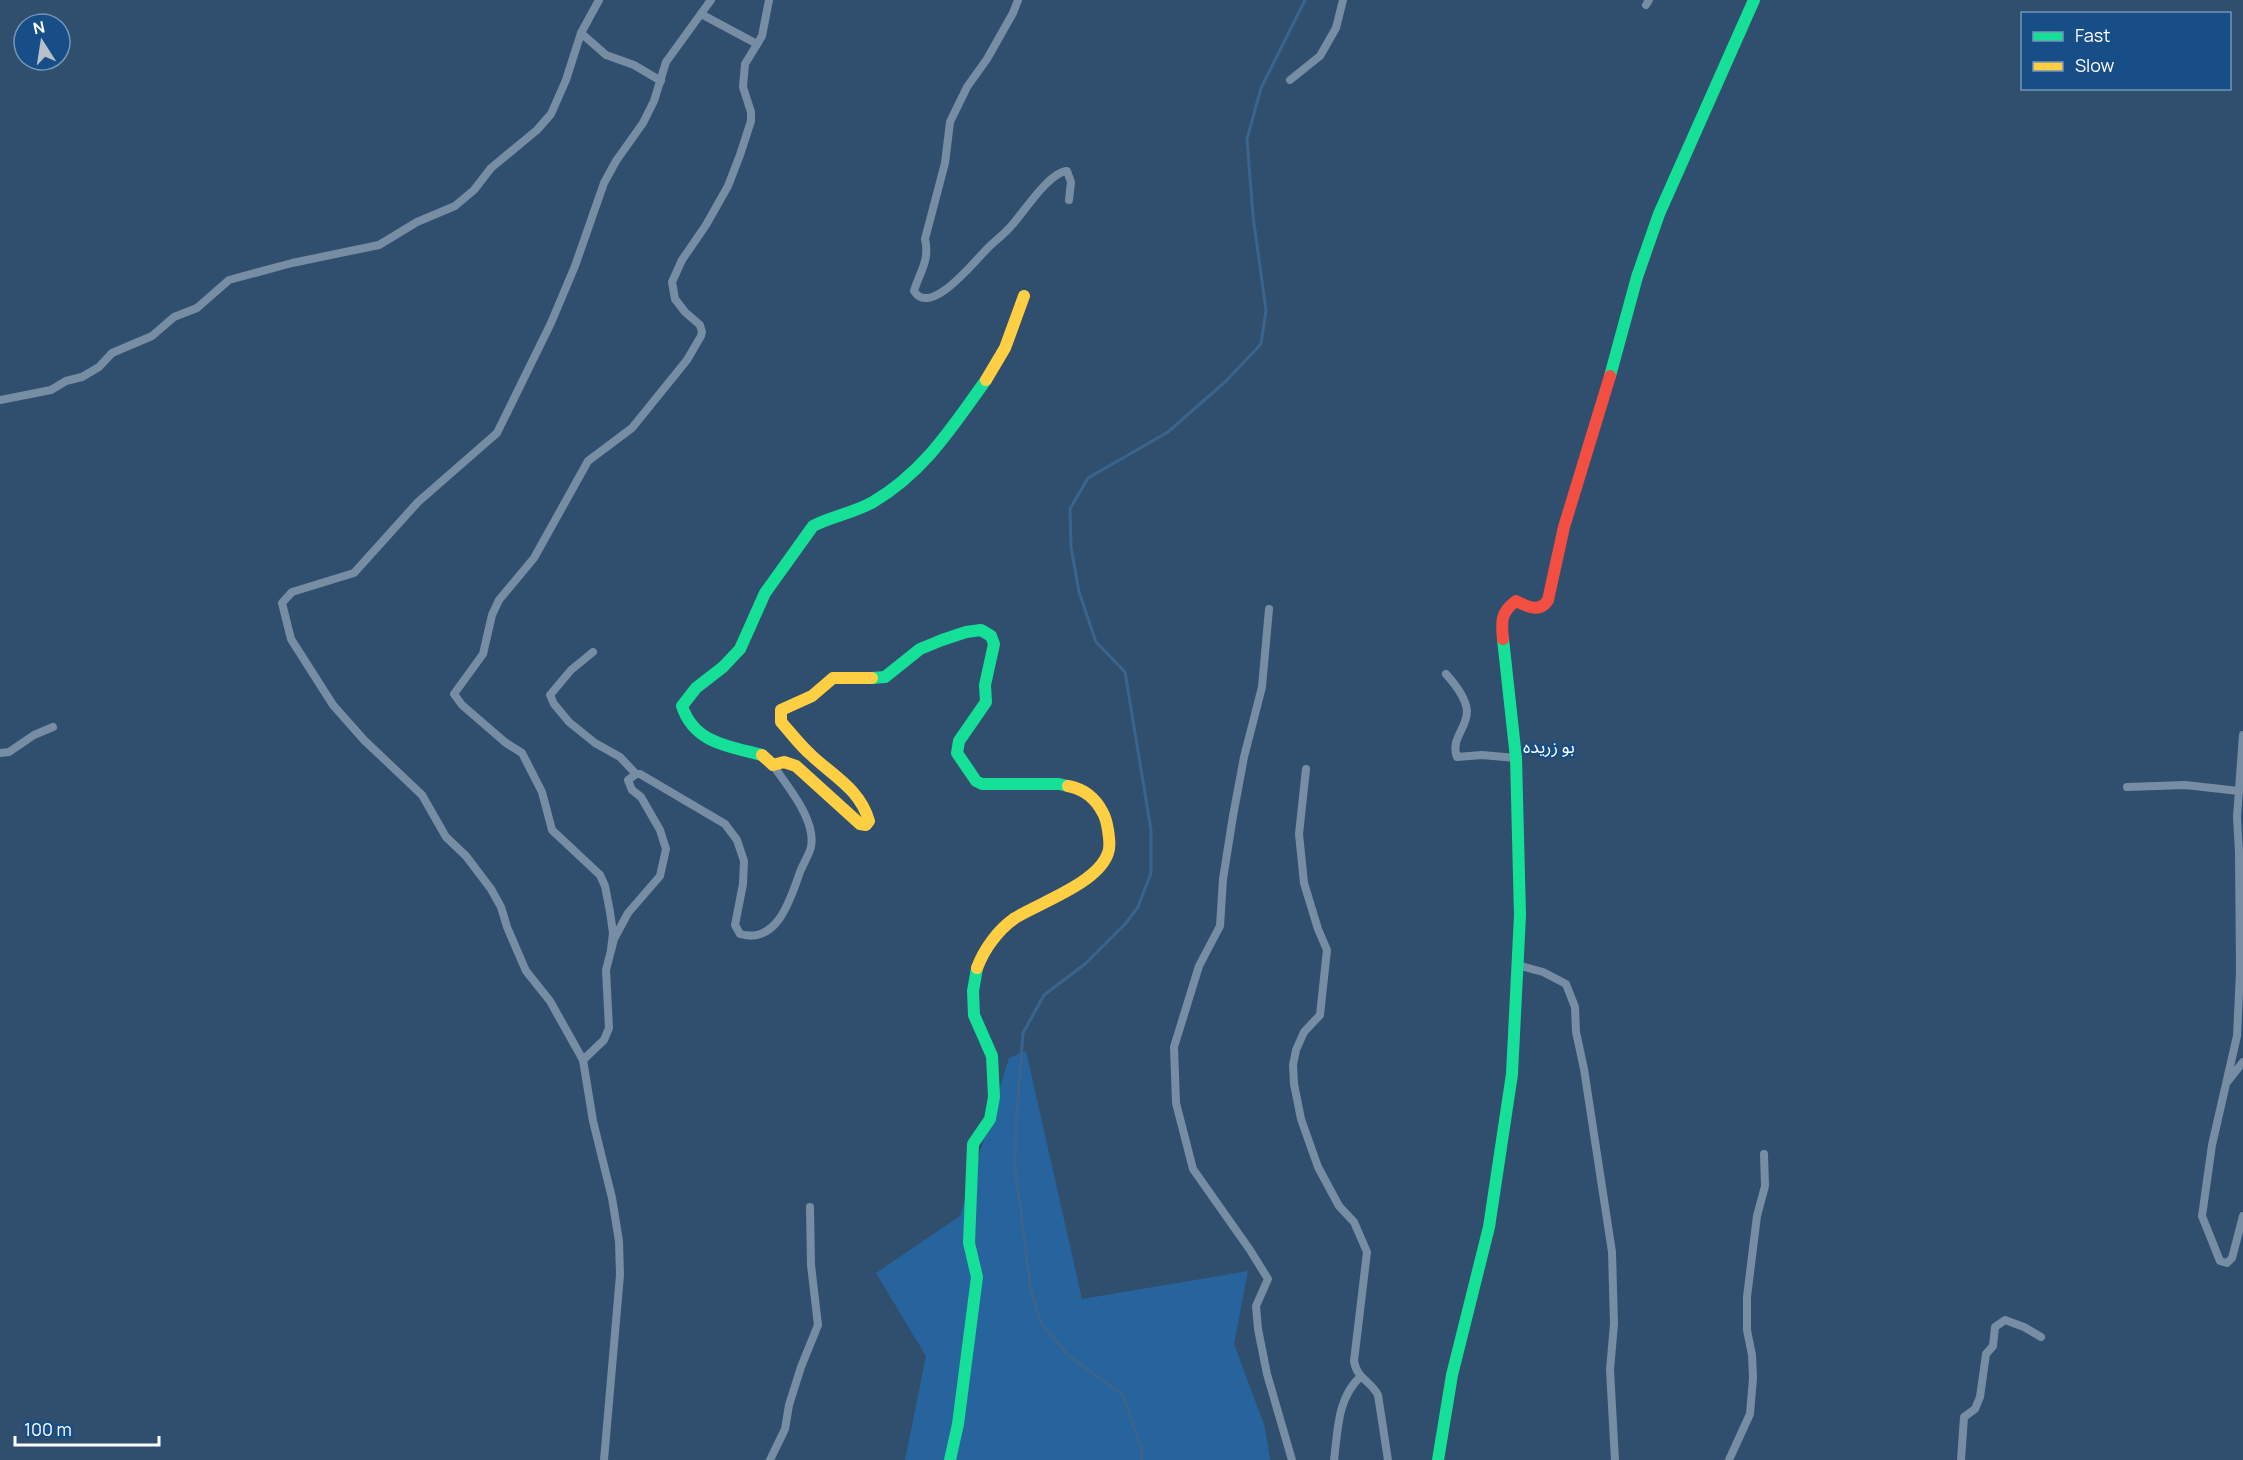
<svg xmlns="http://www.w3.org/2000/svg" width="2243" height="1460" font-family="Manrope,'Noto Sans Arabic',sans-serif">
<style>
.green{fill:#27639d}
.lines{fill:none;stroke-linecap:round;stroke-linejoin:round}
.stream{stroke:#3b648d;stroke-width:3}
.street{stroke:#778da4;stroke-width:8}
.fast{stroke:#16e098;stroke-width:12}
.slow{stroke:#ffcf43;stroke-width:12}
.jam{stroke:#f24e42;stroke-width:12}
.labels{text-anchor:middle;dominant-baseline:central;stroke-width:4.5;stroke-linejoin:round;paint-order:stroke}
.quarter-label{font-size:18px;fill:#fff;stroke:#174e87}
</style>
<rect width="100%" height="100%" fill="#304f6e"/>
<polygon class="green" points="1026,1051 1082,1299 1248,1271 1234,1344 1265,1427 1270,1460 905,1460 926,1356 876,1273 960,1216 1009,1058"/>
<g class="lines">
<polyline class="stream" points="1142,1460 1142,1451 1123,1395 1069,1356 1041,1323 1031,1291 1015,1168 1016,1124 1023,1033 1044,995 1085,964 1126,923 1138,907 1151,873 1151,830 1125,672 1096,642 1079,592 1071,547 1070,509 1088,478 1168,432 1226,381 1261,344 1266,310 1253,216 1247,139 1261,88 1305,0"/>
<g class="street">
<polyline points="599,0 581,33 606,55 634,65 661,81"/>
<path d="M 1018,0 L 1013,13 L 987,59 L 967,87 L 950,122 L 945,163 L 925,239 C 930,261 920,271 914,291 C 930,317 972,264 985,251 C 993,242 1004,235 1012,225 C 1024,212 1049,172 1067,171 L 1071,182 L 1069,200"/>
<polyline points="1646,5 1649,0"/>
<polyline points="701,14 757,44"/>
<polyline points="1290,80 1320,56 1336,28 1343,0"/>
<polyline points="0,400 51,390 66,381 82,377 99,367 112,353 152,336 174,317 197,308 229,280 292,263 379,245 417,222 455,206 474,190 491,168 537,130 551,114 566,80 581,33"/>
<polyline points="1269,609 1262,687 1244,757 1233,816 1223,879 1220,926 1199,966 1174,1047 1176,1103 1193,1169 1250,1250 1268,1279 1256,1306 1258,1329 1267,1374 1292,1460"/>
<polyline points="593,652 571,670 550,695 554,704 569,722 595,743 620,757 636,774"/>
<path d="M 1446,674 C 1455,684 1466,698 1467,711 C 1467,729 1450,739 1457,757 L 1482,755 L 1516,758"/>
<polyline points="2243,735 2237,817 2239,852 2240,972 2237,1036 2212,1145 2202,1216 2220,1261 2227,1263 2232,1258 2243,1216"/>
<polyline points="0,753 9,752 34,735 53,727"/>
<path d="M 1306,769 L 1299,834 L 1304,883 L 1318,929 L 1327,950 L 1320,1015 L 1304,1032 L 1296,1050 L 1293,1065 L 1294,1084 L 1301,1119 L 1318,1167 L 1339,1206 L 1354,1222 L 1367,1252 L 1354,1361 C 1357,1379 1370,1380 1378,1395 L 1388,1460"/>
<polyline points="2127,787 2185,785 2239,791"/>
<polyline points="611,950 613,933 610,912 605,886 600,875 552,830 542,792 522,753 506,743 462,705 454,694 483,654 492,615 499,600 534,558 588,461 632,428 687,360 701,336 702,332 700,325 685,312 675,299 672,282 682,260 706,225 728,186 740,155 751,121 751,112 743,87 745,64 762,36 769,0"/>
<polyline points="1517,965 1543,972 1566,984 1575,1007 1576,1032 1584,1069 1612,1252 1614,1324 1610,1370 1615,1460"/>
<path d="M 583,1060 L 604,1040 L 609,1028 L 606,970 L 614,939 L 628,913 L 660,876 L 666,849 L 660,830 L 641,797 L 632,790 L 628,780 L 636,774 L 640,774 L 725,824 L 737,840 L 744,861 L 743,884 L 735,925 L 740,934 C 778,945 791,897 800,872 C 806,856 814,851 811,833 C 807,809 787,786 773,765"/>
<polyline points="2228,1081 2243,1062"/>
<polyline points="604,1460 620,1275 619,1241 612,1198 593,1121 583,1060 550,1001 526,971 507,927 501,907 491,889 466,856 446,837 422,795 364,740 333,705 291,639 282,603 292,592 354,573 418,502 497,433 551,323 575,266 604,183 616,161 643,123 654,101 666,62 711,0"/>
<polyline points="770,1460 785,1429 789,1405 801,1367 818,1325 811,1265 810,1207"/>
<path d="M 1334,1460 C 1338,1430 1337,1399 1360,1377"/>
<polyline points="1729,1460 1750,1414 1753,1378 1752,1355 1747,1330 1747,1297 1757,1216 1765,1186 1764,1154"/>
<polyline points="1961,1460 1964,1417 1975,1409 1980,1397 1986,1354 1993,1346 1995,1327 2005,1320 2024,1327 2041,1337"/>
</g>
<g class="fast">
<polyline points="1610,376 1637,277 1659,214 1754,0"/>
<polyline points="872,678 885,677 920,649 942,640 966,632 981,630 991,636 994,644 985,685 986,702 959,741 957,753 976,781 982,784 1059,784 1068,786"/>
<path d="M 762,755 C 728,746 694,743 682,706 L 696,688 L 723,667 L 740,649 L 765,593 L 813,526 C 832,516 854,513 873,502 C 925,471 952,427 986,380"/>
<polyline points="950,1460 958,1424 977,1277 969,1243 973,1144 990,1119 994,1097 992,1056 974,1015 973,991 977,968"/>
<polyline points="1438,1460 1452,1375 1489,1227 1512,1074 1520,915 1516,758 1503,639"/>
</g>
<g class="slow">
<polyline points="986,380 1005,348 1024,296"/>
<path d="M 762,755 L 773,765 L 784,762 L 796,766 L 860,824 L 866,825 L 869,821 C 860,789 833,776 810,754 C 799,744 791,733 781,722 L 781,710 L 812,696 L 833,678 L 872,678"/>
<path d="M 977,968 C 984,949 998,930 1015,918 C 1041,902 1098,883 1108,853 C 1111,845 1109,839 1108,830 C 1107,824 1106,818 1103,813 C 1096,799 1084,789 1068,786"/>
</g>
<path class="jam" d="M 1503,639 C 1501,621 1501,612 1516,601 C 1528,607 1540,613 1548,600 L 1564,527 L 1610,376"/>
</g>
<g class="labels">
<g class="quarter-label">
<text x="1549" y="746">بو زريده</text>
</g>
</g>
<rect x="2021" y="12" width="210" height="78" fill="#174e87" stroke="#7495b7" stroke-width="1.5"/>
<rect x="2033" y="32" width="30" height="9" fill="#16e098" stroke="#7495b7" stroke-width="1.5"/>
<text x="2075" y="42" font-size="18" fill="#ffffff">Fast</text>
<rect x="2033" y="62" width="30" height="9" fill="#ffcf43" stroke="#7495b7" stroke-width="1.5"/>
<text x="2075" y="72" font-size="18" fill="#ffffff">Slow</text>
<g transform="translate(42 42) rotate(348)"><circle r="28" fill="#174e87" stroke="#7495b7" stroke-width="1.5"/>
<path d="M0-4.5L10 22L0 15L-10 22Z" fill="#b7c1cc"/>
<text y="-9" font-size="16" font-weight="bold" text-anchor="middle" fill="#ffffff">N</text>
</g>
<path d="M15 1436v9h144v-9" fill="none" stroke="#ffffff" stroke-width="3"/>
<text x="24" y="1436" font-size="18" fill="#ffffff" stroke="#174e87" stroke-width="4.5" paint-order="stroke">100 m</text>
</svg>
